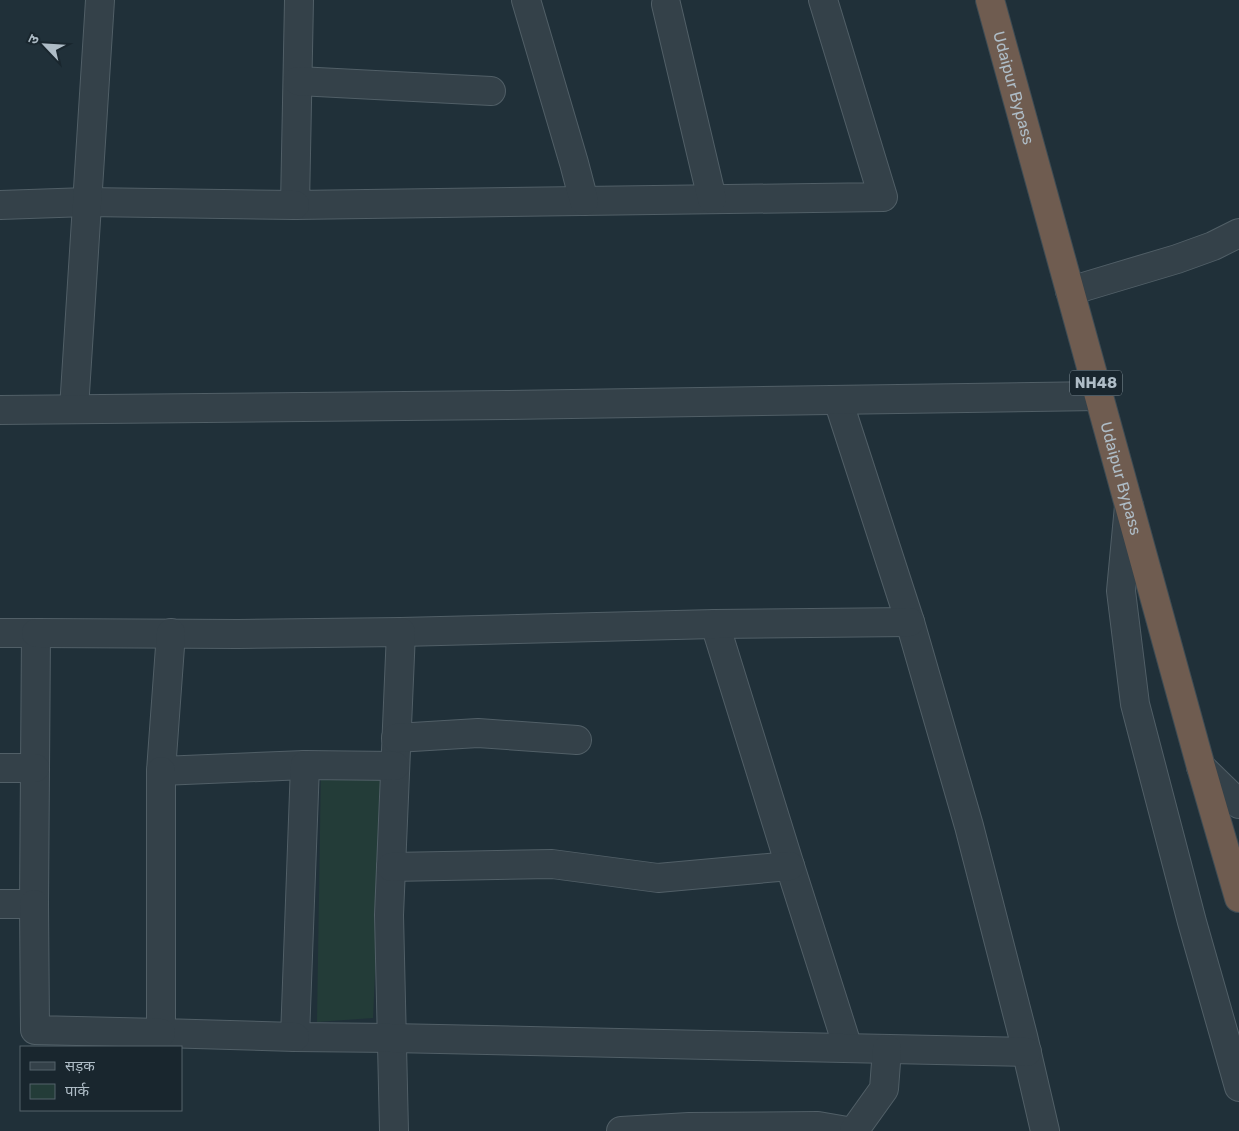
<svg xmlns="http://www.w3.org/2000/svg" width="1239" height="1131" font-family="Rubik,'Noto Sans Devanagari',sans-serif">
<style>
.green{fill:#233c38}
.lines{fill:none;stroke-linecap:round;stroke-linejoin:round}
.minor-casing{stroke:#515f67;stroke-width:30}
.highway-casing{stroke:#3e4c54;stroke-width:30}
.minor{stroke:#344149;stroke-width:28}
.highway{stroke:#6f5c50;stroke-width:28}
.labels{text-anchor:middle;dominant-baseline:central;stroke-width:4;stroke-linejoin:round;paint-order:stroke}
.shield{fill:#19262e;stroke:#818f98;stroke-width:1}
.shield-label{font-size:15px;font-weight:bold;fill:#aebcc6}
.street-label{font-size:16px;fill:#aebcc6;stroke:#19262e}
</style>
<rect width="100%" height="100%" fill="#203039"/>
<polygon class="green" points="321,769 384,771 373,1018 317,1022"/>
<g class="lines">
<g class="minor-casing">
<g id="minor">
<polyline points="299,0 295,205 883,197 823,0"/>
<polyline points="526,0 574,163 584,201"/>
<polyline points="666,4 712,199"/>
<polyline points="298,81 491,91"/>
<polyline points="0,205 87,202 295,205"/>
<polyline points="1070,291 1177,259 1213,246 1239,233"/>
<polyline points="838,400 910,622 969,826 1023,1036 1045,1131"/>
<polyline points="74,409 100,0"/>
<polyline points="0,410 506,405 1099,396"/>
<polyline points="1129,506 1121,591 1135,704 1192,922 1239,1087"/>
<polyline points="715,624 790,866 848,1048"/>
<polyline points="401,632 715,624 910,622"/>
<polyline points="0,633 36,633 34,904 0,904"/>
<polyline points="36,633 238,634 401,632 389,915 394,1131"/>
<polyline points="171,633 161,771 305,765"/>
<polyline points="396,738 478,733 577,740"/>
<polyline points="395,766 305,765 295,1037 392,1038 1027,1052"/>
<polyline points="1201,767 1239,804"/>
<polyline points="0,768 35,768"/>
<polyline points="161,771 161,1033 295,1037"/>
<polyline points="391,867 552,864 658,878 790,866"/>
<polyline points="34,904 35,1030 161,1033"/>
<polyline points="621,1131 689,1127 818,1126 847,1131"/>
<polyline points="854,1131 884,1089 887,1049"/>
</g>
</g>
<g class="highway-casing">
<g id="highway">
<path id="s1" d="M 990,0 L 1201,767 L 1239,898"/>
</g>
</g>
<use href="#minor" class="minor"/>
<use href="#highway" class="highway"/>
</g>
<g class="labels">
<rect class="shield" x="1070" y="370.5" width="52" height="25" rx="4"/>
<g class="shield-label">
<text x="1096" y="383">NH48</text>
</g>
<g class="street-label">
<text stroke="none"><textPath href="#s1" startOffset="91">Udaipur Bypass</textPath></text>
<text stroke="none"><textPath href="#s1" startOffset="496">Udaipur Bypass</textPath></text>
</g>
</g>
<rect x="20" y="1046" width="162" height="65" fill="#19262e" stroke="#55626b"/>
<rect x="30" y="1062" width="25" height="8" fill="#344149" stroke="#55626b"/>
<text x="65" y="1071" font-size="15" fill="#aebcc6">सड़क</text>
<rect x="30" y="1084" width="25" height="15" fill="#233c38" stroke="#55626b"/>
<text x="65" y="1096" font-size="15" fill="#aebcc6">पार्क</text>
<g transform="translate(45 45) rotate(295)" stroke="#19262e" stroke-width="4" paint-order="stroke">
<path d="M0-4L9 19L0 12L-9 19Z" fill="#aebcc6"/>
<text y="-8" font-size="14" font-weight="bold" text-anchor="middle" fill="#aebcc6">उ</text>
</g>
</svg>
